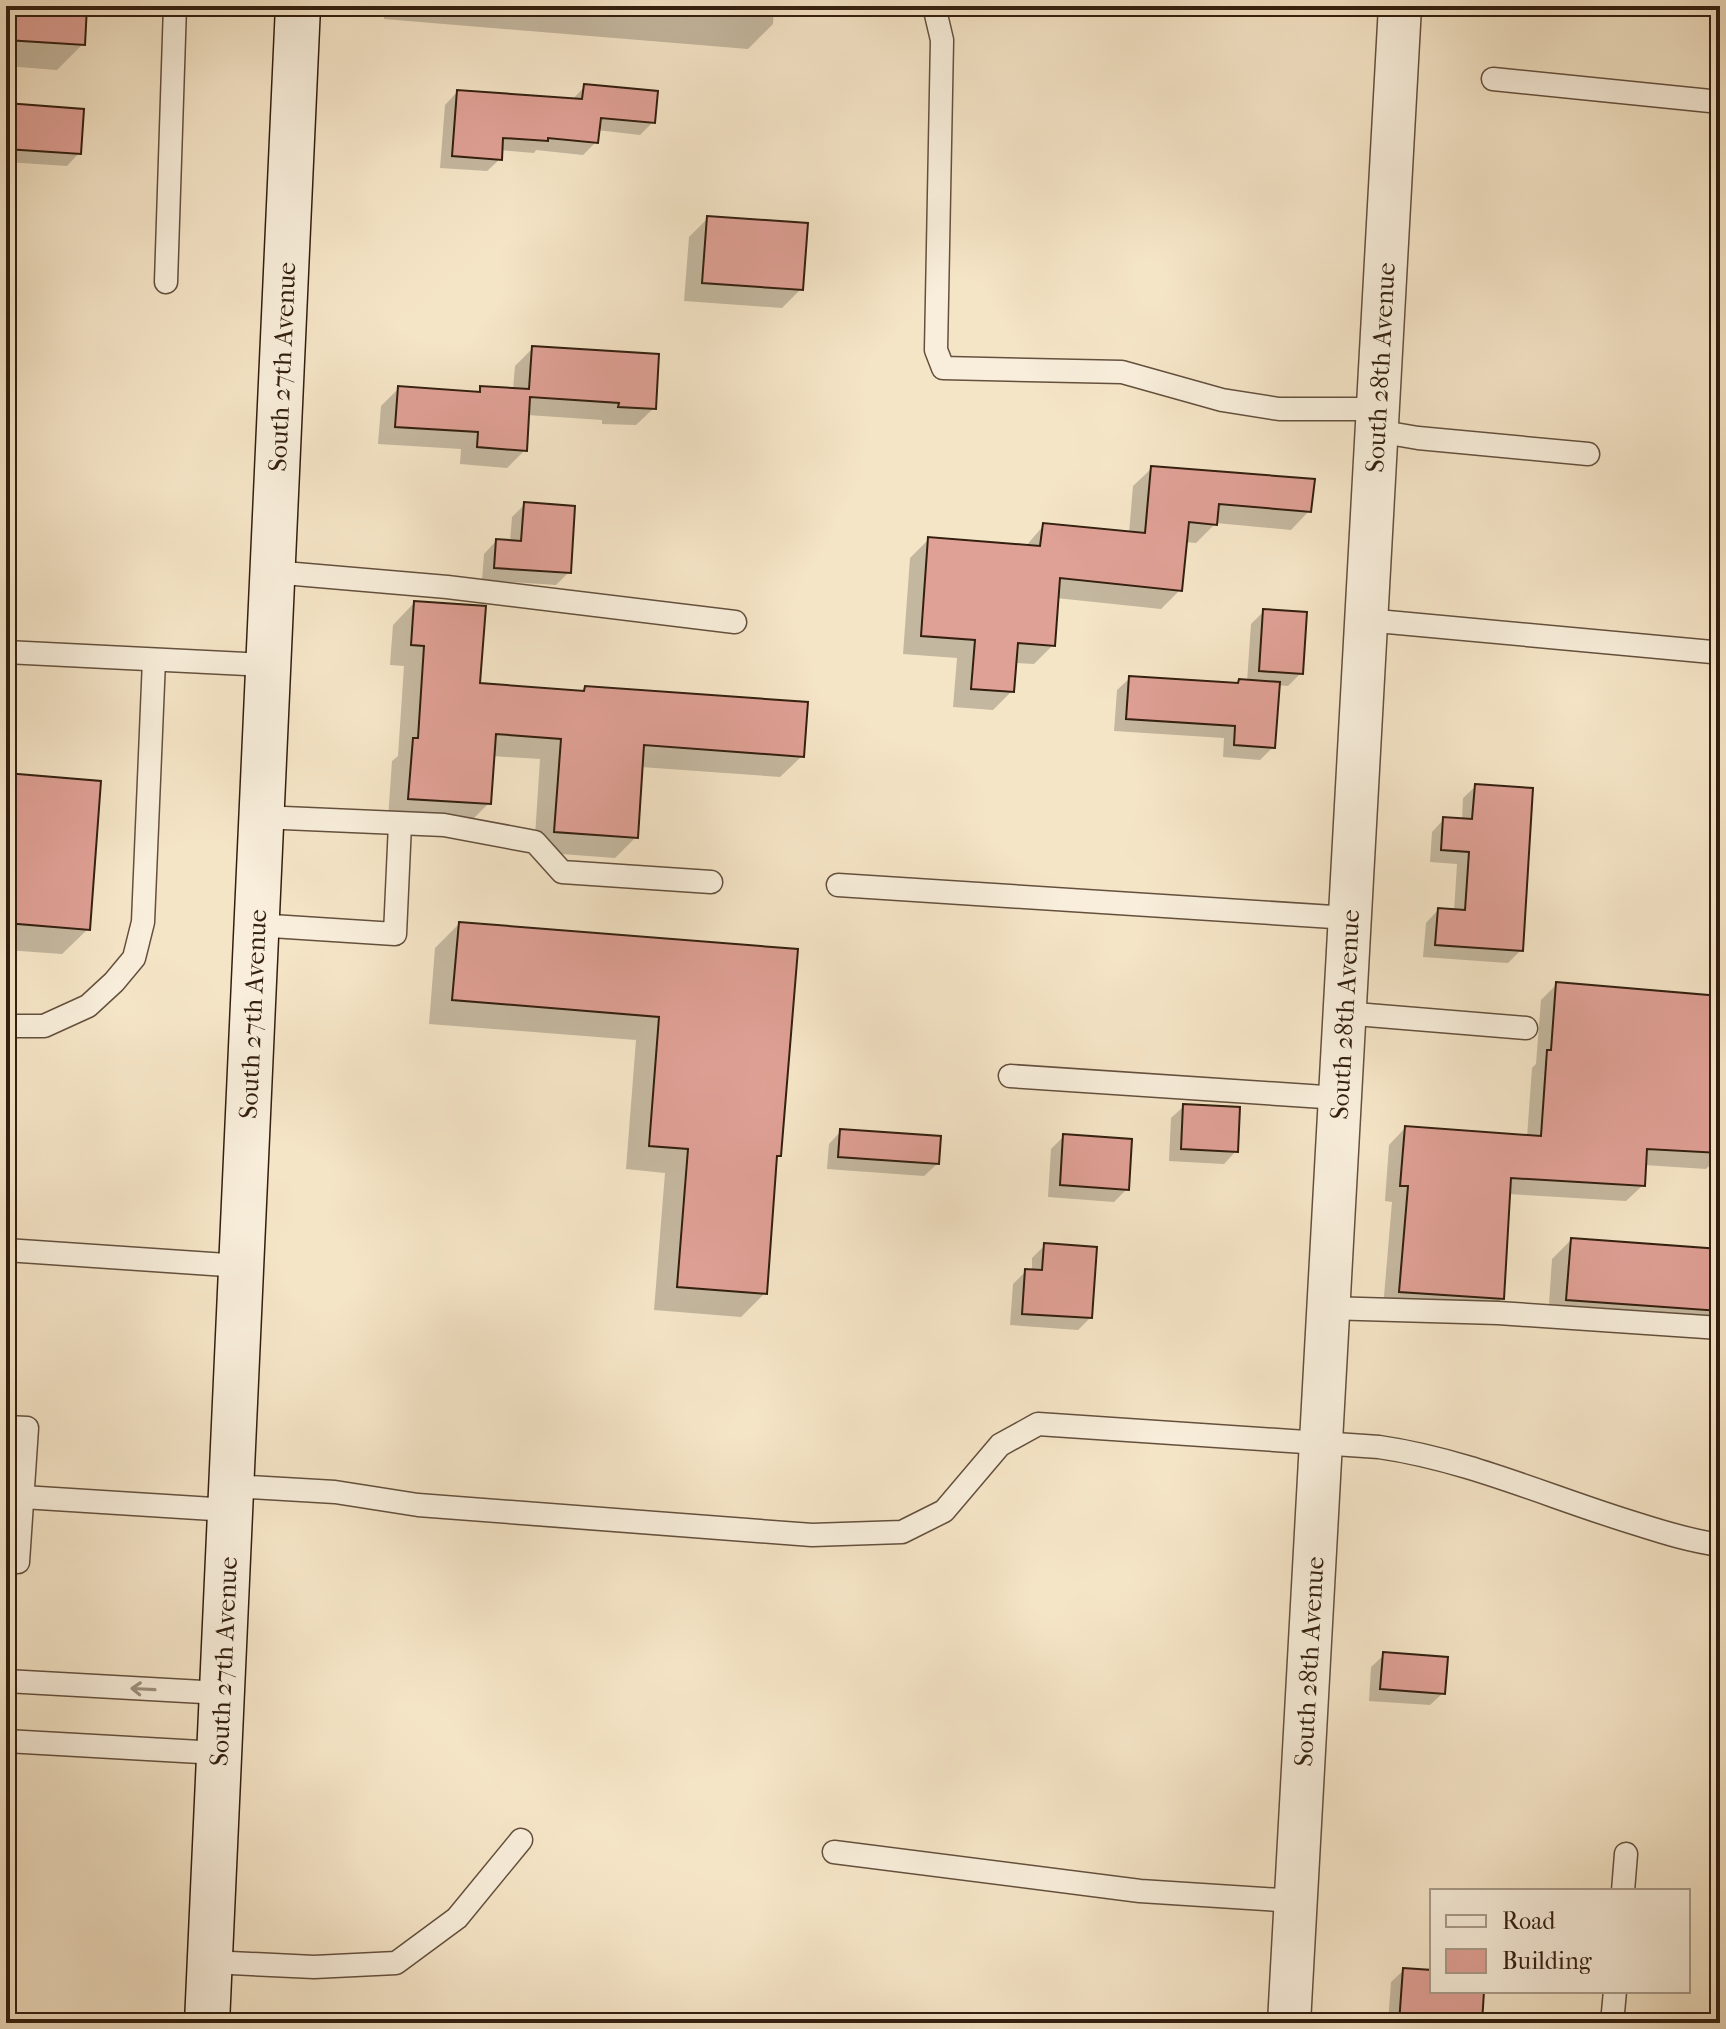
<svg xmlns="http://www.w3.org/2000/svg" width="1726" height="2029" font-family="'IM FELL French Canon',serif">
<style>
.shadow{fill:#0003}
.building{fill:#dfa095;stroke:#331f0f;stroke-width:2}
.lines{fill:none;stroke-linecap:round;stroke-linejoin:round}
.lane-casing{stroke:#64503d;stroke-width:25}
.street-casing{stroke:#64503d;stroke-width:45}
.secondary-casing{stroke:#331f0f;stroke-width:47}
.lane{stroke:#f8eedb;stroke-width:22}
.street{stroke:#f8eedb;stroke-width:42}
.secondary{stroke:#f8eedb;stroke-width:44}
.oneway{stroke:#9f917f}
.labels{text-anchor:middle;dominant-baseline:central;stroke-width:6;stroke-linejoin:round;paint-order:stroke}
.street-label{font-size:26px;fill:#331f0f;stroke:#f8eedb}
</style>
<rect width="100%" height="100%" fill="#f5e5c7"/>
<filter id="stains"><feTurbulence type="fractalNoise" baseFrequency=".0025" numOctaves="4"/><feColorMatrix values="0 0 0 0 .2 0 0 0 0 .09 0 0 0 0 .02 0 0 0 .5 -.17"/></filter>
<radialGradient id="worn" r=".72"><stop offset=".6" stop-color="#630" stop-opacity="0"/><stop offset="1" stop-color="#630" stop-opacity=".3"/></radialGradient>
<g class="shadow">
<polygon points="6,6 99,6 91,14 85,14 83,44 57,70 6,66"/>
<polygon points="385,6 774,6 773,24 748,49 384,19"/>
<polygon points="585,86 653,122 640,135 597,130 596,142 583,155 536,150 534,153 500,150 500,159 487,171 440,168 445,105 457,92 572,100"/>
<polygon points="6,105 79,153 67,166 6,162"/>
<polygon points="708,218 801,289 782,308 684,301 689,237"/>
<polygon points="533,348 654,408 636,425 602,424 602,420 527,415 525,450 507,468 460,464 461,449 378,444 381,406 399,388 476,394 481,388 513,390 515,366"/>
<polygon points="1152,468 1309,511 1291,530 1216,523 1196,543 1185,542 1180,590 1161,609 1056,598 1053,645 1034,664 1014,663 1012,691 993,710 953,707 957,658 903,654 910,558 929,539 1025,547 1044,525 1129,533 1133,486"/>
<polygon points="525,504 569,572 556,585 482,580 484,554 496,541 510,542 512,517"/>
<polygon points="414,603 478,685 580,693 585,688 802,756 780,777 641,767 636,837 615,858 534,852 540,759 492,756 489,803 467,825 388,819 392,761 398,756 404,666 390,665 393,625"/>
<polygon points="1264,611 1301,673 1288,686 1277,685 1273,747 1260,760 1223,757 1224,738 1114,731 1117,690 1130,678 1236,685 1240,681 1247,682 1251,624"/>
<polygon points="6,775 88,929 62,954 6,950"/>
<polygon points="1476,786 1521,950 1508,963 1423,957 1426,923 1438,910 1454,911 1457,864 1430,862 1432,832 1444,819 1462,820 1463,798"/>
<polygon points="459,924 796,951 779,1156 775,1160 765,1293 741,1317 654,1310 665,1173 626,1169 636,1040 429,1024 435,948"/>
<polygon points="1557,984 1720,998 1720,1155 1706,1169 1644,1165 1643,1185 1626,1201 1508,1194 1502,1298 1486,1315 1383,1308 1392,1202 1385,1201 1389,1145 1405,1128 1527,1137 1532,1068 1536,1064 1541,1000"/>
<polygon points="1184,1106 1236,1151 1224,1164 1169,1161 1171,1118"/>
<polygon points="841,1131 937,1164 924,1176 827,1169 829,1144"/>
<polygon points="1064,1136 1127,1189 1114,1202 1048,1197 1051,1149"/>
<polygon points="1571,1240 1720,1251 1720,1313 1704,1330 1548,1319 1552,1259"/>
<polygon points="1045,1245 1090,1318 1078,1330 1010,1325 1013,1284 1026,1271 1032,1271 1032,1258"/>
<polygon points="1384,1655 1443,1693 1430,1705 1369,1701 1371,1667"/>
<polygon points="1404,1970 1432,1972 1432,1991 1482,1991 1480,2023 1388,2023 1391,1982"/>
</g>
<g class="building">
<polygon points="6,6 87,6 85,45 6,40"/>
<polygon points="584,84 658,91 655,123 601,118 598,143 548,138 548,141 503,138 502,160 452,156 457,90 582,99"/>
<polygon points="6,103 84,109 81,154 6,149"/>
<polygon points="707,216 808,223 803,290 702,283"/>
<polygon points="532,346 659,354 656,409 618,407 619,403 530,397 527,451 477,447 478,432 395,427 398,386 480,392 480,386 529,389"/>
<polygon points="1151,466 1315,479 1311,512 1219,504 1217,525 1189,522 1182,591 1060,578 1055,646 1018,643 1014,692 971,689 975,640 921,636 928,537 1040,546 1043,523 1145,533"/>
<polygon points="524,502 575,506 571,573 494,568 496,539 521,541"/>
<polygon points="414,601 486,606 480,683 584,691 585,686 808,702 804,757 644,745 638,838 554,832 561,739 496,734 491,804 408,799 413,738 418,738 424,646 411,645"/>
<polygon points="1263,609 1307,612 1303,674 1259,671"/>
<polygon points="1129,676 1238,683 1239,679 1280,682 1275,748 1234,745 1235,726 1126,719"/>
<polygon points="6,773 101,781 90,930 6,923"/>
<polygon points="1475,784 1533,788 1523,951 1435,945 1438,908 1465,910 1469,852 1441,850 1443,817 1472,819"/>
<polygon points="459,922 798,949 781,1156 777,1156 767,1294 677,1287 688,1149 649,1146 659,1017 452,1000"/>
<polygon points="1556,982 1720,996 1717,1125 1720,1125 1720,1153 1647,1149 1645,1186 1511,1178 1504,1299 1399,1292 1408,1186 1400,1186 1405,1126 1541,1136 1547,1050 1551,1050"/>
<polygon points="1183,1104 1240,1107 1238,1152 1181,1149"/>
<polygon points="840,1129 941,1136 939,1164 838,1157"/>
<polygon points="1063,1134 1132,1139 1129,1190 1060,1185"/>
<polygon points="1571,1238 1720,1249 1720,1311 1566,1300"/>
<polygon points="1044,1243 1097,1247 1092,1318 1022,1314 1025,1269 1042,1270"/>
<polygon points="1383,1652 1448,1657 1445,1694 1380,1689"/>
<polygon points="1403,1968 1432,1970 1432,1991 1484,1991 1482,2023 1399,2023"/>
</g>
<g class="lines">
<g class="lane-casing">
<g id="lane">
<polyline points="934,6 942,40 936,350 943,368 1122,372 1222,400 1279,409 1378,409"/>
<polyline points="1493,79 1720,102"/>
<polyline points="166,282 175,6"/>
<polyline points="1377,431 1418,438 1588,454"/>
<polyline points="272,572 447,587 735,622"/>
<polyline points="1366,620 1712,652"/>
<polyline points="6,652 268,665"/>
<polyline points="261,817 444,825 535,842 562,872 711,882"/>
<polyline points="838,885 1349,918"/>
<polyline points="256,925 395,934 400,824"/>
<polyline points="1343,1013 1526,1028"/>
<polyline points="6,1026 44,1026 88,1006 114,982 134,958 143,922 154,660"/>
<polyline points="1010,1076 1339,1098"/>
<polyline points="6,1250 241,1266"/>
<polyline points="1327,1308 1498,1313 1720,1328"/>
<polyline points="6,1427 27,1428 18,1562 6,1561"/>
<path d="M 231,1486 L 335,1492 L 418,1505 L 812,1535 L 902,1532 L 944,1511 L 1000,1445 L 1038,1424 L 1379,1447 C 1469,1460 1551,1498 1637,1524 C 1665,1533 1691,1541 1720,1545"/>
<polyline points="23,1497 229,1510"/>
<polyline points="6,1681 221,1693"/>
<polyline points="6,1741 218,1753"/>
<polyline points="834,1852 1140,1891 1295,1901"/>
<polyline points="1623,1891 1626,1854"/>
<polyline points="210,1962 314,1967 396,1963 457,1918 521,1840"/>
<polyline points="1612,2023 1615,1991"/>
</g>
</g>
<g class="street-casing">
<g id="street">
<path id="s1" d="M 1289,2023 L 1400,6"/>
</g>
</g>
<g class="secondary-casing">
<g id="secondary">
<path id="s2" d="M 207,2023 L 298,6"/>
</g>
</g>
<use href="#lane" class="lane"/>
<use href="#street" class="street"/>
<use href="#secondary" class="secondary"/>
</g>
<defs><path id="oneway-shaft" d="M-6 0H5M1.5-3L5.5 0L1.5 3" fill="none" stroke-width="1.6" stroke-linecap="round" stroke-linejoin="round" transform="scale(2)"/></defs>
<use class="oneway" href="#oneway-shaft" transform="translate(143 1689) rotate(-177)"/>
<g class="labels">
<g class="street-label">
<text stroke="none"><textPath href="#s2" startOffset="1658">South 27th Avenue</textPath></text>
<text stroke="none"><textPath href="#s1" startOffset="1658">South 28th Avenue</textPath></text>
<text stroke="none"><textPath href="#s2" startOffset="1010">South 27th Avenue</textPath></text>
<text stroke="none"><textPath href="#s1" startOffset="1010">South 28th Avenue</textPath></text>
<text stroke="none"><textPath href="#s1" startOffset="362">South 28th Avenue</textPath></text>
<text stroke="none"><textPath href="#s2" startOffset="362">South 27th Avenue</textPath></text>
</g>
</g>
<rect width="1726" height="2029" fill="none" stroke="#f5e5c7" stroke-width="32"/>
<rect x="8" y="8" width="1710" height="2013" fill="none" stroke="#331f0f" stroke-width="4"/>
<rect x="16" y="16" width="1694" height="1997" fill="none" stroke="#331f0f" stroke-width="2"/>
<rect x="1430" y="1889" width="260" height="104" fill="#f8eedb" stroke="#a99b89" stroke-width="2"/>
<rect x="1446" y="1915" width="40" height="12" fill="#f8eedb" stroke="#a99b89" stroke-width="2"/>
<text x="1502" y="1929" font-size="24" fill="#331f0f">Road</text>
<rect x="1446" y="1949" width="40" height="24" fill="#dfa095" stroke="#a99b89" stroke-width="2"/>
<text x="1502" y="1969" font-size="24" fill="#331f0f">Building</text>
<rect width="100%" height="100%" filter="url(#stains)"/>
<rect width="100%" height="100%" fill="url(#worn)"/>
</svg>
